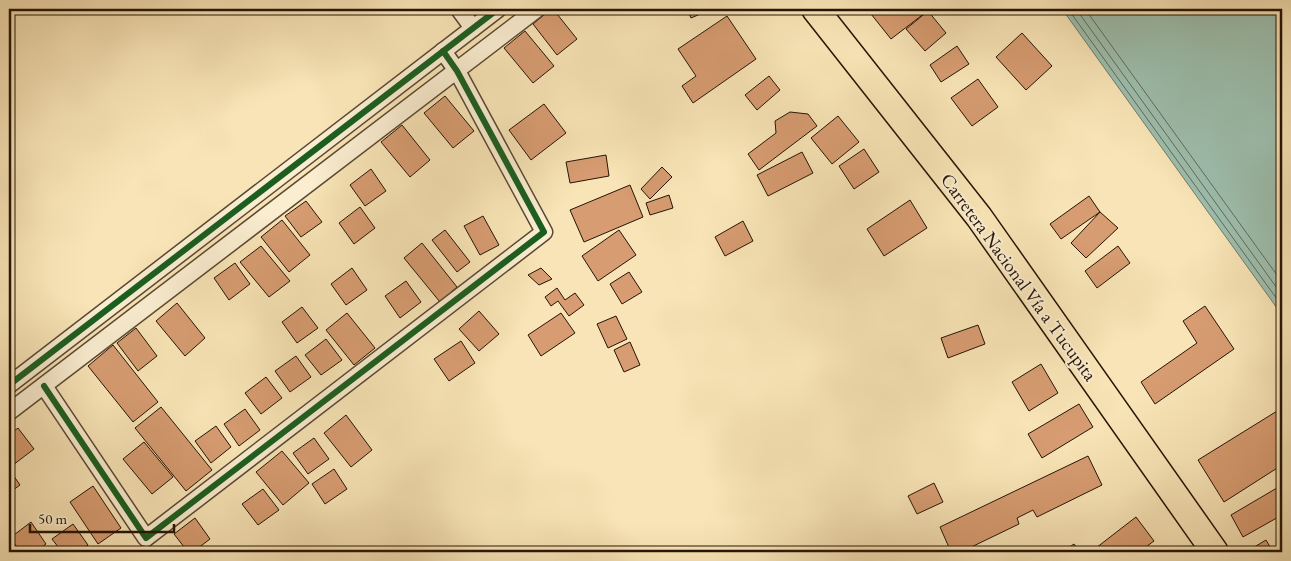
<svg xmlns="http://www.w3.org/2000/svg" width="1291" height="561" font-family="'EB Garamond',serif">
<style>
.water{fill:#9dbfae;stroke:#6d7b6b}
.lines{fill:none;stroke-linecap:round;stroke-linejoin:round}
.shore{stroke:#626a5a;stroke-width:1}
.building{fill:#d79c71;stroke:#261406}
.minor-casing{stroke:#5a4832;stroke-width:19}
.trunk-casing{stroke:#261406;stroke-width:29}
.minor{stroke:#faedd0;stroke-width:16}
.trunk{stroke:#f8e4b6;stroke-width:26}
.cycleway-casing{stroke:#faedd0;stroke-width:9}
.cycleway{stroke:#1b5e20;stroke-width:6}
.labels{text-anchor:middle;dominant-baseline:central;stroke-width:4;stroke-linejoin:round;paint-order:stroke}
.street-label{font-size:19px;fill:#261406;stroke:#faedd0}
</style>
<rect width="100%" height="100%" fill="#f8e4b6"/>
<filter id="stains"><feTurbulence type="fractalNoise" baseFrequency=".004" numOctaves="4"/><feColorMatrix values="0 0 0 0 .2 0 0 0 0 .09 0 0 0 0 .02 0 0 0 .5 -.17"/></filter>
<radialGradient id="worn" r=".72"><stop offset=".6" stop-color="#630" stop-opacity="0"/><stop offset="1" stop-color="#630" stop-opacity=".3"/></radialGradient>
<polygon class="water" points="1062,9 1282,9 1282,315"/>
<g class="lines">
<g class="shore">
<polyline points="1068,9 1282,306"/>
<polyline points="1076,9 1282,295"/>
<polyline points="1085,9 1282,282"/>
</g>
</g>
<g class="building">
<polygon points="551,9 553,9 577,39 557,55 533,24"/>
<polygon points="687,9 712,9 691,18"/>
<polygon points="867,9 930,9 891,39"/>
<polygon points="928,11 946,33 925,51 906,29"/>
<polygon points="727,16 756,59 693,103 682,86 696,76 678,49"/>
<polygon points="525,31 554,66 533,83 504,48"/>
<polygon points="1022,33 1052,66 1026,90 996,57"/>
<polygon points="957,46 969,64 941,82 930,65"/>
<polygon points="769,76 780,90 757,110 745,95"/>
<polygon points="978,79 998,107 972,126 951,98"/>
<polygon points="445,96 474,131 453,148 424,113"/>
<polygon points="544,104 566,133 531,160 509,130"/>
<polygon points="790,112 808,114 817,126 759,170 748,154 776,133 775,121"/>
<polygon points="838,116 859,142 832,164 811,138"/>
<polygon points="402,125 430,160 410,177 381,142"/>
<polygon points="864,149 879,172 854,189 839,166"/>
<polygon points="802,152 813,173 768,196 757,175"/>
<polygon points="606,155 609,176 570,183 566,162"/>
<polygon points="662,167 672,177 650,199 641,189"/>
<polygon points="371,169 386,191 365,206 350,185"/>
<polygon points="630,185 643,217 584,242 570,210"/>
<polygon points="669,195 673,208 650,215 646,203"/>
<polygon points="1089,196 1100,212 1061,239 1050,224"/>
<polygon points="910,200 927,228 884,256 867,229"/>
<polygon points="306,201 322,222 301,237 285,216"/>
<polygon points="360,207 375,228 354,244 339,223"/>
<polygon points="1100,212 1118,228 1086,258 1071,243"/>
<polygon points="483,216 499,245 480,255 464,226"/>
<polygon points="282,220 310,255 289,272 261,237"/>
<polygon points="743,221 753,241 725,256 715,237"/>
<polygon points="445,230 470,262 457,272 432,240"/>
<polygon points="619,230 636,255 598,281 582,256"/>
<polygon points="422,243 457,287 440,302 404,258"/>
<polygon points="261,246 290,281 269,297 240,262"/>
<polygon points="1118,246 1130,263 1097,288 1085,271"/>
<polygon points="235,263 250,284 229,300 214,278"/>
<polygon points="352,268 367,290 346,305 331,284"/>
<polygon points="541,268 552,279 539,285 528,275"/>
<polygon points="629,272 642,292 622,304 610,284"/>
<polygon points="406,281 421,302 400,318 385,296"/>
<polygon points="557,288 565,300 575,293 584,305 569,316 558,301 551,306 545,297"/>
<polygon points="177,303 205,338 185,356 156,321"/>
<polygon points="1205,306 1234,349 1155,404 1141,382 1197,343 1183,321"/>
<polygon points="302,307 318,328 297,343 282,322"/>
<polygon points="479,311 499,334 479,351 459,329"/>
<polygon points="347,313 375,348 354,365 326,330"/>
<polygon points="561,313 575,333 541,356 528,335"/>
<polygon points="616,316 627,339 608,348 597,324"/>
<polygon points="978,325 985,344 948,358 941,338"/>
<polygon points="136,328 157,356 138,371 117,343"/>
<polygon points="326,339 342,360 321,375 305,355"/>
<polygon points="461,341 475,363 449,381 434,359"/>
<polygon points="630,342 640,365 624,372 614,350"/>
<polygon points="113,345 158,402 133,422 88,366"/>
<polygon points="296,356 311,377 290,392 275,371"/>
<polygon points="1041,364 1058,393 1029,411 1012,382"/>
<polygon points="266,377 282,398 261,414 245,393"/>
<polygon points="1079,404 1093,427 1042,458 1028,434"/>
<polygon points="161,407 212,470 186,491 135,428"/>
<polygon points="1282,408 1282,465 1224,502 1198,460"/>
<polygon points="245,409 260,430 239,446 224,424"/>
<polygon points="346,415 372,450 351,467 324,433"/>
<polygon points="216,426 231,447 211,463 195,441"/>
<polygon points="18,428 34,449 13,465 9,459 9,435"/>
<polygon points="314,438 329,459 308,474 293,453"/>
<polygon points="144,442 173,477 152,494 123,459"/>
<polygon points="282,451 309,483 283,505 256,472"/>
<polygon points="1088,456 1102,485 1037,517 1033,510 1017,518 1019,524 961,552 951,552 940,527"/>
<polygon points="9,469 20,485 9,493"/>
<polygon points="334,469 347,489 325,504 312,484"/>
<polygon points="934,483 943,502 917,514 908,496"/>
<polygon points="1282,485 1282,515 1243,537 1231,515"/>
<polygon points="93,486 121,528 98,544 70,502"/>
<polygon points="263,489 279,510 258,525 242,504"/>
<polygon points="1136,517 1154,541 1139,552 1093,552 1092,551"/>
<polygon points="195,518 210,539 193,552 188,552 174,534"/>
<polygon points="31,522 46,544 35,552 21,552 10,538"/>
<polygon points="73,524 88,545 78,552 62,552 52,539"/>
<polygon points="1266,540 1273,552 1246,552"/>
<polygon points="1074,544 1080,552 1062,552"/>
</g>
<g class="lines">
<g class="minor-casing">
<g id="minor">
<polyline points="459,9 473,28"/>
<polyline points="9,385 498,9"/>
<polyline points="44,386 146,538 544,232 457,71 443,51"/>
<polyline points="9,412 537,9"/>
</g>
</g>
<g class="trunk-casing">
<polyline id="trunk" points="815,9 979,217 1215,552"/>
</g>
<use href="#minor" class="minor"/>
<use href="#trunk" class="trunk"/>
<g class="cycleway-casing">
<g id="cycleway">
<polyline points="9,385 498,9"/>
<polyline points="44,386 146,538 544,232 457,71 443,51"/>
</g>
</g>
<use href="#cycleway" class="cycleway"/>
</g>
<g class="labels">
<g class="street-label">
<text transform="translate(1019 277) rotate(54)">Carretera Nacional Vía a Tucupita</text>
</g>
</g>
<rect width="1291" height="561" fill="none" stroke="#f8e4b6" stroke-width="30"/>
<rect x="10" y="10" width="1271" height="541" fill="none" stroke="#261406" stroke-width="2.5"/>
<rect x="15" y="15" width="1261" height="531" fill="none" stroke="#261406"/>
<path d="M30 524v8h144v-8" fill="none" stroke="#261406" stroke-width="2.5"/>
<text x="38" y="524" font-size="15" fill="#261406" stroke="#faedd0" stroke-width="4" paint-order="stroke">50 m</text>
<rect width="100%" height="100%" filter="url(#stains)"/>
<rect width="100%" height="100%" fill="url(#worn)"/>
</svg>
